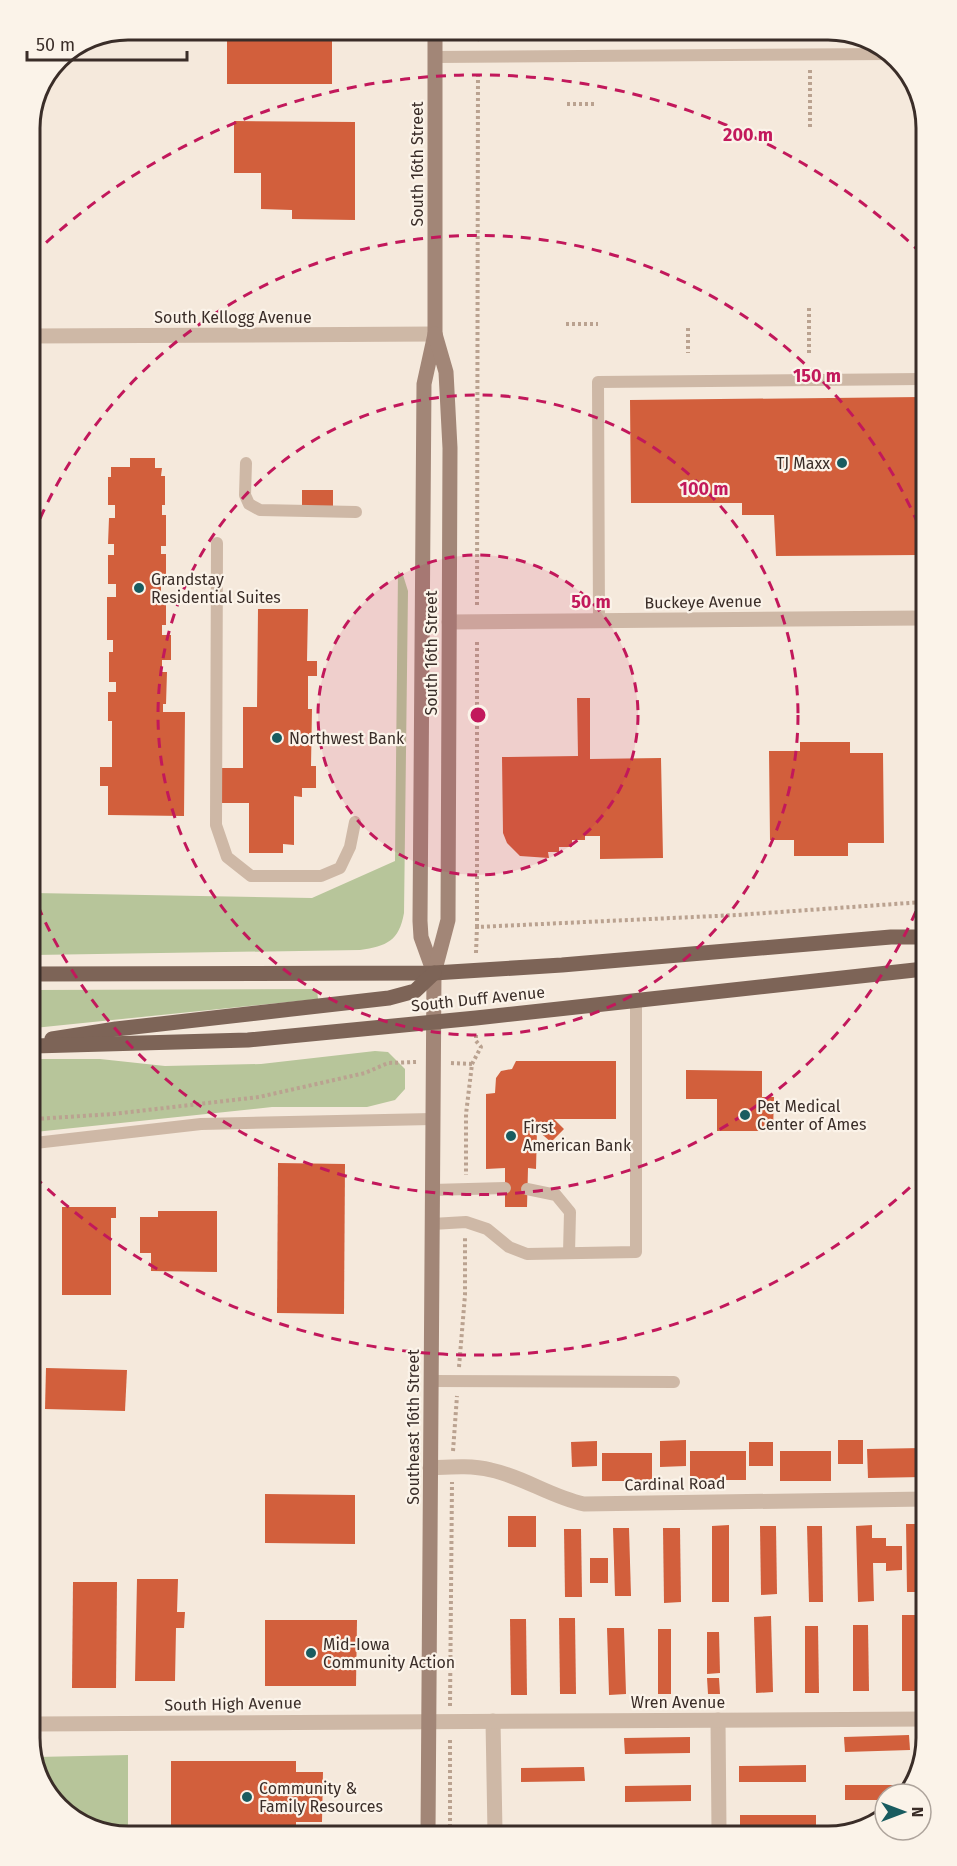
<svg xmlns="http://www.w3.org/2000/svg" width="957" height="1866" font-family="'Fira Sans',sans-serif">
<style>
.green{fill:#b7c59a}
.building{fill:#d25f3c}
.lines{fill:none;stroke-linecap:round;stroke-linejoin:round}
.path{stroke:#baa290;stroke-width:4;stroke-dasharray:3 3;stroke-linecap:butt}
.service{stroke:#ceb8a6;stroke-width:12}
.minor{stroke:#ceb8a6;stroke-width:15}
.secondary{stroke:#a28677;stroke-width:15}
.primary{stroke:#7d6457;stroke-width:15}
.ring{fill:none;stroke:#c2185b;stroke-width:3;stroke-dasharray:10 8}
.poi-dot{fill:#195c60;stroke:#fbf3e9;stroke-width:2}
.labels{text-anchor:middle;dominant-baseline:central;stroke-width:4.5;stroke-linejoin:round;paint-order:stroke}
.street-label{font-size:16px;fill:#3a2d28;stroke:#fbf3e9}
.poi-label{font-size:16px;fill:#3a2d28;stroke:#fbf3e9;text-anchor:start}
.rim{fill:none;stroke:#3a2d28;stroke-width:3}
.centre{fill:#c2185b;stroke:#fbf3e9;stroke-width:3}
.ring-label{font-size:18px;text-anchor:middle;font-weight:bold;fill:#c2185b;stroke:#fbf3e9;stroke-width:4.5;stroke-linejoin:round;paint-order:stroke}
</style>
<rect width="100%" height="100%" fill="#f5e9dc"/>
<g class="green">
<path d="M 398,571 L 403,575 L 408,591 L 404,913 C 399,941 387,946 360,950 L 34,955 L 34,893 L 312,898 L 395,861 Z"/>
<polygon points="317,989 318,999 34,1028 34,990"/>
<polygon points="375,1051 388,1052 405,1069 405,1089 395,1100 367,1107 272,1107 35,1132 34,1059 100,1059 165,1066 261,1064"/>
<polygon points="128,1755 128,1836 69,1816 37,1775 37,1757"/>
</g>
<g class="building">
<rect x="227" y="38" width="105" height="46"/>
<polygon points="234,121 355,122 355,220 292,219 292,210 261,209 261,173 234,173"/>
<polygon points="921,397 922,538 918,538 919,555 776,556 774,515 742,515 742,503 631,503 630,400"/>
<polygon points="130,458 155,458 155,468 162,468 161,476 165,476 165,505 162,505 162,515 166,515 166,546 161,546 161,554 166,554 166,584 161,584 161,593 166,593 166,625 162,625 162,635 171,635 171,660 162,660 162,672 167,672 166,704 163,704 163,712 185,712 184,816 108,815 108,786 100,786 100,767 112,767 112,721 108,721 108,692 116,692 116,682 109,682 109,652 113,652 113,640 107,640 107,597 116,597 116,584 108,584 108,555 114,555 114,544 108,544 109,518 115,518 115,505 108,505 108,477 111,477 111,467 130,467"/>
<rect x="302" y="490" width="31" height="19"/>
<polygon points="258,609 308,609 307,661 317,661 317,676 308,676 308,709 312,709 311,766 316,766 316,788 302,788 302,797 294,796 294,845 283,844 283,853 249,853 249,803 214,803 214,768 243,768 243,707 257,707"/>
<rect x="918" y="697" width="4" height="23"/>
<polygon points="577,698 590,698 590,759 661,758 663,858 600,859 600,836 585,836 585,840 572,840 572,847 559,847 559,852 548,852 549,858 520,856 507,843 503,833 502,757 578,756"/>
<polygon points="800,742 850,742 850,753 883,753 884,843 848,843 848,856 794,856 794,840 770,840 769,751 800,751"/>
<polygon points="516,1061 616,1061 616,1119 554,1119 564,1129 551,1142 537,1130 536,1169 528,1168 527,1207 505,1207 505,1168 486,1169 486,1094 495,1093 496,1078 501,1071 512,1069"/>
<polygon points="686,1070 762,1071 762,1097 774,1097 773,1131 717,1131 717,1099 686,1099"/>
<polygon points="278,1163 345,1164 344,1314 277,1313"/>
<polygon points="62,1207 116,1207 116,1218 111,1218 111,1295 62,1295"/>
<polygon points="158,1211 217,1211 217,1272 151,1271 151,1253 140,1253 140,1217 158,1217"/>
<polygon points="46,1368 127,1370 125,1411 45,1409"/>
<polygon points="686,1440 686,1466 660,1467 660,1441"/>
<rect x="838" y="1440" width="25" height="24"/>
<polygon points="597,1441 597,1466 572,1467 571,1442"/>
<rect x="749" y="1442" width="24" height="24"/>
<polygon points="922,1448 923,1477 868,1478 867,1449"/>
<rect x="690" y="1451" width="56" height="29"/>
<rect x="780" y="1451" width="51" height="30"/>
<rect x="602" y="1453" width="50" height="28"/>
<polygon points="265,1494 355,1495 355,1544 265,1543"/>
<rect x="508" y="1516" width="28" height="31"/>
<polygon points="906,1524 921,1524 922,1534 926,1534 926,1551 922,1551 922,1592 907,1592"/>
<polygon points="729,1525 729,1602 712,1602 712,1526"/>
<polygon points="872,1525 872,1538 886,1538 886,1546 902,1546 902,1570 886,1571 886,1563 873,1563 874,1601 858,1602 856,1526"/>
<polygon points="760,1526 776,1526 777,1594 761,1595"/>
<polygon points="807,1526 822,1526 823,1602 809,1602"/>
<polygon points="613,1528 629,1528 631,1596 615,1596"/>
<polygon points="663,1528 680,1528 681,1602 664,1603"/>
<polygon points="564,1529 581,1529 582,1597 565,1597"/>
<rect x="590" y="1558" width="18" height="25"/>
<polygon points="137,1579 178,1579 177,1612 185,1612 184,1628 176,1628 175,1681 135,1681"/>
<polygon points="73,1582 117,1582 116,1688 72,1688"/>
<polygon points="902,1615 918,1615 919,1691 902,1691"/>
<polygon points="771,1616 773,1692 756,1693 754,1617"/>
<polygon points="559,1618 575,1618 576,1694 560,1694"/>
<polygon points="510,1619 526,1619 527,1695 511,1695"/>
<polygon points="265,1620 357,1620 356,1686 265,1686"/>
<polygon points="853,1625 868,1625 869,1691 853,1691"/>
<polygon points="805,1626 818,1626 819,1693 805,1693"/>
<polygon points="607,1628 624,1628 626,1694 609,1695"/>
<rect x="658" y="1629" width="13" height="65"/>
<polygon points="707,1632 719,1632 720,1673 707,1674"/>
<polygon points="707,1678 719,1678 720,1694 708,1694"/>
<polygon points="909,1735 910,1750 845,1752 844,1737"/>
<polygon points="690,1737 690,1753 625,1754 624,1738"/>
<polygon points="171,1761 296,1761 296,1772 323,1772 322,1822 296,1822 296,1834 171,1835"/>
<polygon points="806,1765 806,1782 739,1782 739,1766"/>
<polygon points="584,1767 585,1781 521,1782 521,1768"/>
<polygon points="691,1785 691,1801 625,1802 625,1786"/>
<polygon points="845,1785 909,1785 910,1793 885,1794 885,1800 845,1800"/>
<polygon points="740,1815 816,1815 816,1829 740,1830"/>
</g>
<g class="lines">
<g class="path">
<polyline points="477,41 478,30"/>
<polyline points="567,104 597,104"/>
<polyline points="810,127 810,70"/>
<polyline points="809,308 809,353"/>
<polyline points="566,324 598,324"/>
<polyline points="688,328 688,353"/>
<polyline points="477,605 478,73"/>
<polyline points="477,927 477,640"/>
<polyline points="476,953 477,927 737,915 923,902"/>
<polyline points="451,1063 472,1064 466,1114 466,1175"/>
<polyline points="472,1064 481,1047 476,1041 476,1035"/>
<polyline points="35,1119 113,1114 259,1097 365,1073 388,1063 416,1062"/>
<polyline points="459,1367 465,1295 465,1237"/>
<polyline points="453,1451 457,1396"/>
<polyline points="450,1706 452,1482"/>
<polyline points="450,1833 450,1737"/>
</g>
<g class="service">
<polyline points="435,57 891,54"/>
<polyline points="246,463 245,495 249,504 260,510 356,512"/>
<polyline points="217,543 216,825 227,857 251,876 321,876 340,868 350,847 355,822"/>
<polyline points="599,621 598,382 921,379"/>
<polyline points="35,1143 201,1124 432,1119"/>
<polyline points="527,1189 556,1195 570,1212 569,1253"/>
<polyline points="432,1190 505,1188"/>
<polyline points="432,1224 466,1222 487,1229 509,1247 527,1254 636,1252 636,1000"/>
<polyline points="431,1381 674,1382"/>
</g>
<g class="minor">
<polyline points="31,336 435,334"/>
<polyline points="449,622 922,618"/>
<path d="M 430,1468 C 450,1467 471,1465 491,1470 C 524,1477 551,1497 584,1504 L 926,1499"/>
<polyline points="718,1720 719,1830"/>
<polyline points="493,1721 495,1832"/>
<polyline points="37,1724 927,1719"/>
</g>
<g class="secondary">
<polyline points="434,973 421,937 420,921 424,384 435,334 435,30"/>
<polyline points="428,1833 434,973 448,920 450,448 446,372 435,334"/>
</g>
<g class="primary">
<polyline points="34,974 434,973 562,965 891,937 923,937"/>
<polyline points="52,1039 116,1029 389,998 415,991 434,973"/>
<polyline points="34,1046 248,1040 476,1018 924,969"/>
</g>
</g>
<circle cx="478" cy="715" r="160" fill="#c2185b" fill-opacity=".12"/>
<g class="ring">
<circle cx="478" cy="715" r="160"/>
<circle cx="478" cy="715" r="320"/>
<path d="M923 895A480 480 0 0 1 35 899M33 535A480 480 0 0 1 921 531"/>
<path d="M923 1175A640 640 0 0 1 37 1179M33 255A640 640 0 0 1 919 251"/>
</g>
<g class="poi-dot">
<circle cx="842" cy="463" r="6"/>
<circle cx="139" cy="588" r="6"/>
<circle cx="277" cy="738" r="6"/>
<circle cx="745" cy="1115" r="6"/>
<circle cx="511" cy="1136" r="6"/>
<circle cx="311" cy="1653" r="6"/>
<circle cx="247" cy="1797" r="6"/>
</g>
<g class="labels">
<g class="street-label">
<text transform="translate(417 164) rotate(-90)">South 16th Street</text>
<text x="233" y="317">South Kellogg Avenue</text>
<text transform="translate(703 602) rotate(-1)">Buckeye Avenue</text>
<text transform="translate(431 653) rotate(-90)">South 16th Street</text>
<text transform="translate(478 999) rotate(-6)">South Duff Avenue</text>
<text transform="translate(413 1427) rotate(-90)">Southeast 16th Street</text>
<text transform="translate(675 1484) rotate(-1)">Cardinal Road</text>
<text x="678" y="1702">Wren Avenue</text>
<text transform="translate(233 1704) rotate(-1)">South High Avenue</text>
</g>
<g class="poi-label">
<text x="830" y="463" text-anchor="end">TJ Maxx</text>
<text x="151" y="579">Grandstay<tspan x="151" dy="18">Residential Suites</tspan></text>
<text x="289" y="738">Northwest Bank</text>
<text x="757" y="1106">Pet Medical<tspan x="757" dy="18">Center of Ames</tspan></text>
<text x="523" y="1127">First<tspan x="523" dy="18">American Bank</tspan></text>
<text x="323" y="1644">Mid-Iowa<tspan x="323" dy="18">Community Action</tspan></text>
<text x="259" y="1788">Community &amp;<tspan x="259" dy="18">Family Resources</tspan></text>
</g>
</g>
<path d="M0 0H957V1866H0ZM128 40H828A88 88 0 0 1 916 128V1738A88 88 0 0 1 828 1826H128A88 88 0 0 1 40 1738V128A88 88 0 0 1 128 40Z" fill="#fbf3e9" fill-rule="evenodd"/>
<path class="rim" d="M128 40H828A88 88 0 0 1 916 128V1738A88 88 0 0 1 828 1826H128A88 88 0 0 1 40 1738V128A88 88 0 0 1 128 40Z"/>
<circle cx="478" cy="715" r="9" class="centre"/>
<g class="ring-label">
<text x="748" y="141">200 m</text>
<text x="817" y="382">150 m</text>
<text x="704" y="495">100 m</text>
<text x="591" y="608">50 m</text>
</g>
<g transform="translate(903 1812) rotate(90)"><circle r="28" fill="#fbf3e9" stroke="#aea49c" stroke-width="1.5"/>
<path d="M0-4.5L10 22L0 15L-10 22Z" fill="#195c60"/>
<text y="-9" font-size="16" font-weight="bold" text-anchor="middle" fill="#3a2d28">N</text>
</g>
<path d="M27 51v9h160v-9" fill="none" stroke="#3a2d28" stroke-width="3"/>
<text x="36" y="51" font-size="18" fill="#3a2d28" stroke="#fbf3e9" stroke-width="4.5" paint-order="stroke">50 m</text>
</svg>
